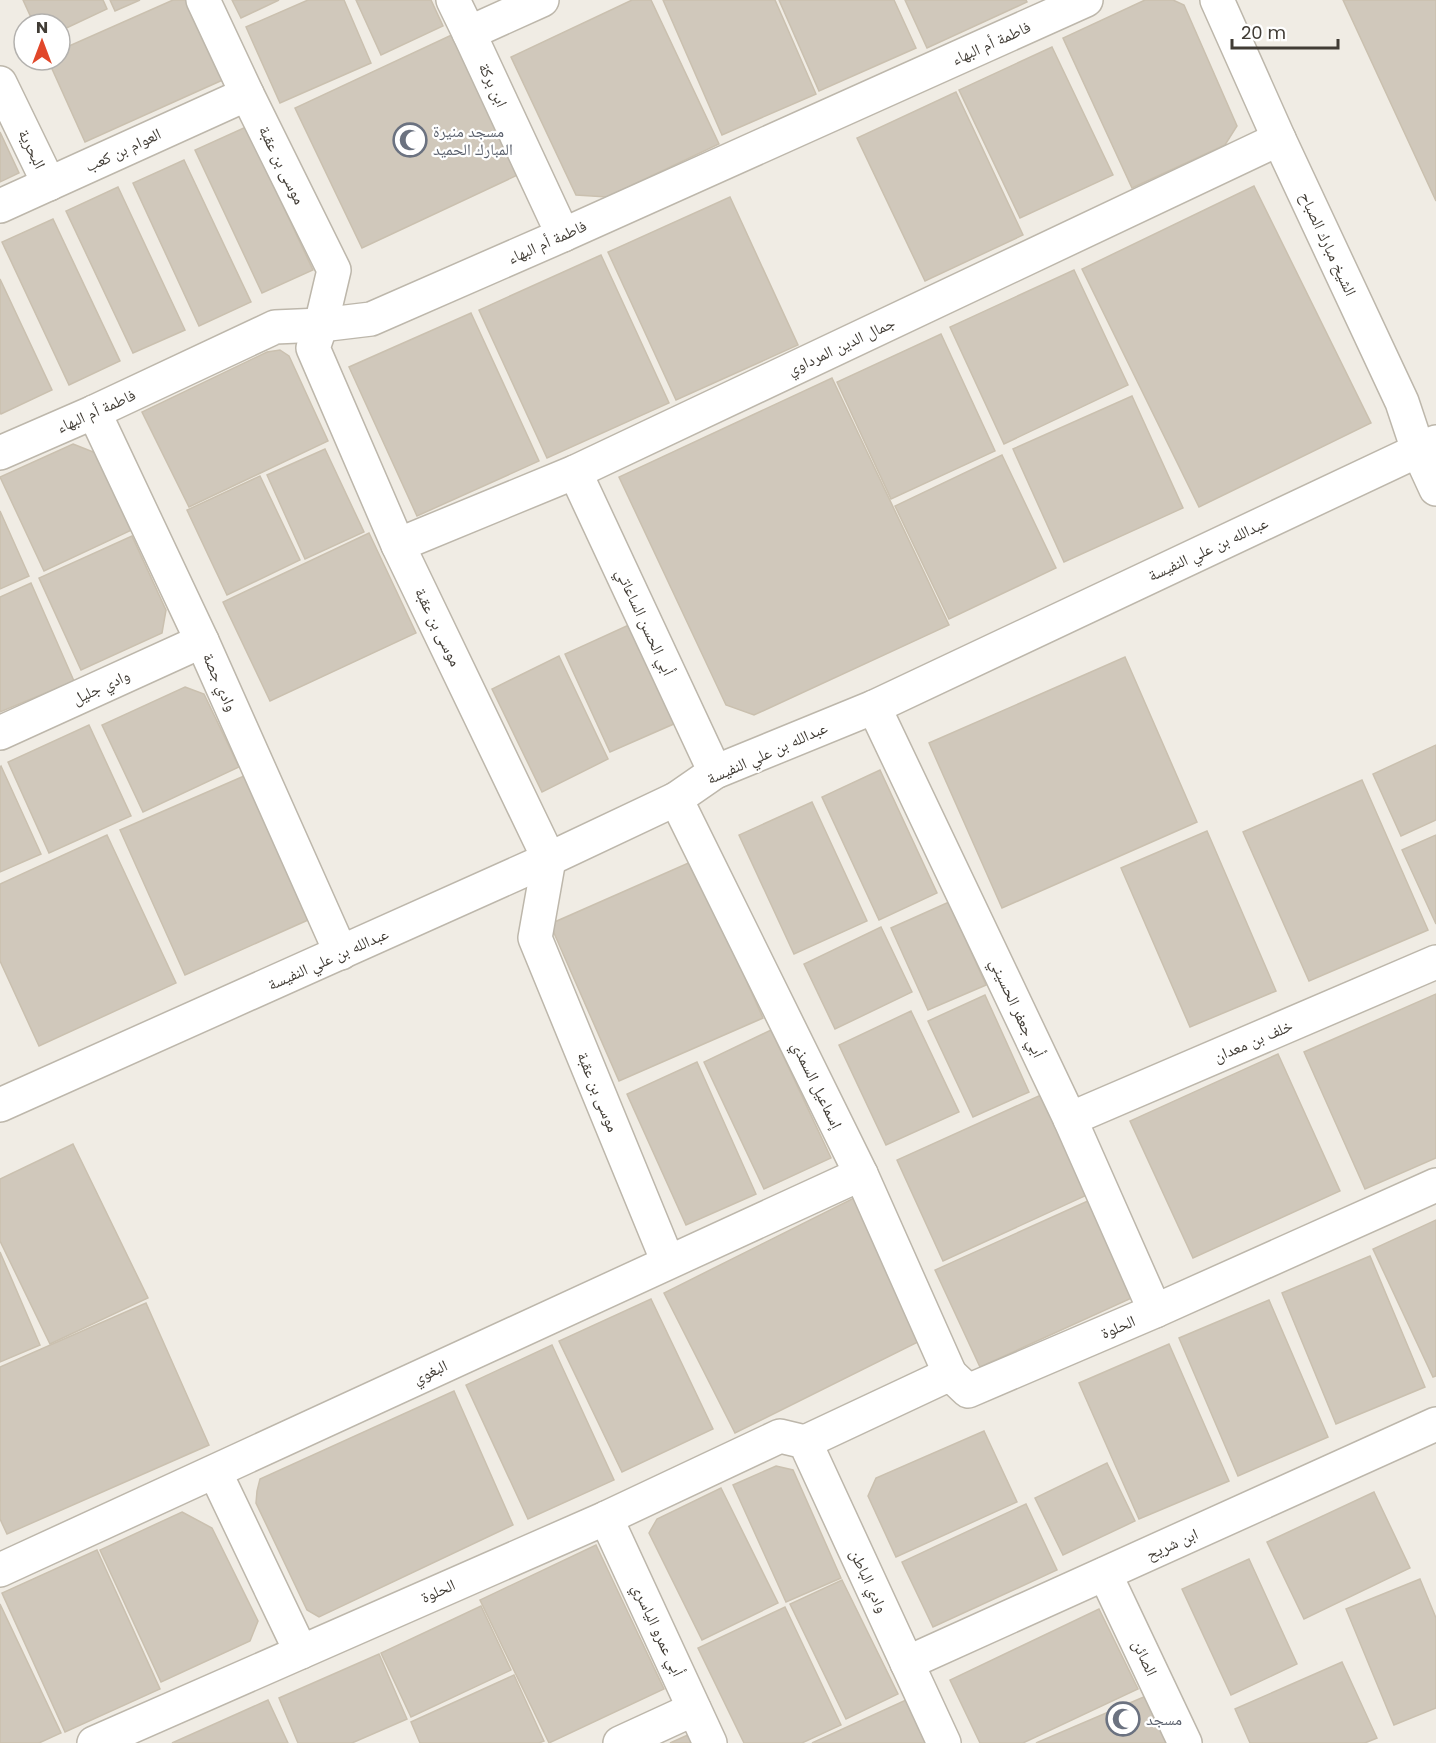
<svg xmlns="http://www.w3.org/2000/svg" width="1436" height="1743" font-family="Poppins,'Noto Naskh Arabic',sans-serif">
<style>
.building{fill:#d0c8bb;stroke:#cac0af;stroke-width:1.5}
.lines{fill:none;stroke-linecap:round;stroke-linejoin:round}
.minor-casing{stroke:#bdb7ab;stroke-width:36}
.minor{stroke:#fff;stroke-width:33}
.labels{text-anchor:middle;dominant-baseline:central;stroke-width:4.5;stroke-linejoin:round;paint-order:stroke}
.street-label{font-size:16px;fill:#413c35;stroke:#fff}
.worship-label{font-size:16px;fill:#5b616d;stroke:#fff;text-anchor:start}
</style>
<rect width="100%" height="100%" fill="#f0ece4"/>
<g class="building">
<polygon points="23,0 103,0 107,9 60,31 60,24 34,24"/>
<polygon points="110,0 140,0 115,11"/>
<polygon points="173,0 192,0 227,78 85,142 48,60 60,60 60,50"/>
<polygon points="232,0 279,0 241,18"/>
<polygon points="308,0 344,0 371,63 280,103 246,27"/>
<polygon points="356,0 431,0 443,26 381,55"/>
<polygon points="632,0 651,0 719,144 607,197 576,195 511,57"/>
<polygon points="663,0 775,0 816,94 722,135"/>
<polygon points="779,0 894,0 916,48 819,91"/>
<polygon points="905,0 1026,0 1027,2 927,48"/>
<polygon points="1145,0 1173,0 1184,5 1237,126 1225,145 1132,188 1063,38"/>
<polygon points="1343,0 1436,0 1436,201"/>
<polygon points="458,32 524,172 362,248 295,108"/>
<polygon points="1052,47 1113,175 1020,218 959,90"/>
<polygon points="956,92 1023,235 925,281 857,138"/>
<polygon points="246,127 313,270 262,293 195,150"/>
<polygon points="0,132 19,173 0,182"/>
<polygon points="184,160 251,302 199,326 133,183"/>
<polygon points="1254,186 1371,423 1199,507 1082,269"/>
<polygon points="118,187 185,330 133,353 66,211"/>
<polygon points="730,197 798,345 676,400 608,252"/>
<polygon points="53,219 120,361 69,385 2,242"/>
<polygon points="601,255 669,403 547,458 479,310"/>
<polygon points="1074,270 1128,385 1004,444 950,327"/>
<polygon points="0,279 52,390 1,414 0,412"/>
<polygon points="471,313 539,461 417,516 349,367"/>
<polygon points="941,334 995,451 891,499 837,382"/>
<polygon points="280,350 289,356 328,441 189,507 142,412 267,352"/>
<polygon points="832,378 949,625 754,715 726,705 619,477"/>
<polygon points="1132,396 1183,508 1064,562 1013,449"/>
<polygon points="73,444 101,455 136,528 44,571 0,477"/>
<polygon points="325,449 364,532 305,559 267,475"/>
<polygon points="1002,455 1056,568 949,619 895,506"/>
<polygon points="260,476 300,560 227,595 187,510"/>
<polygon points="0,511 29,576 0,589"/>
<polygon points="369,533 416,633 270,701 223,602"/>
<polygon points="132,536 166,610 162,633 81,670 39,578"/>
<polygon points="31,583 74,681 0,712 0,597"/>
<polygon points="631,624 676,723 610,752 565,654"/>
<polygon points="559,656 608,759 542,792 492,689"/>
<polygon points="1125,657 1197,822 1002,908 929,743"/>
<polygon points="185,687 204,694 239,767 143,812 102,725"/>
<polygon points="89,725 131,816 49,853 8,762"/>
<polygon points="1436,745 1436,820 1401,836 1373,774"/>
<polygon points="1,766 41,854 0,872 0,767"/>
<polygon points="880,770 937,893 879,920 822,797"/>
<polygon points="244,776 308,920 185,975 120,830"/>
<polygon points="1362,780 1428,930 1309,981 1243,832"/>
<polygon points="812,802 867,921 794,954 739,835"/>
<polygon points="1207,831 1276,991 1190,1027 1121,868"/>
<polygon points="107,835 176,983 39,1046 0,961 0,884"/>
<polygon points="1436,835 1436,924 1402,850"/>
<polygon points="693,861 763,1018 619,1081 550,924"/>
<polygon points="949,902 986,985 928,1010 891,928"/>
<polygon points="881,927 912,992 835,1029 804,964"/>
<polygon points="1436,994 1436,1158 1365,1189 1304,1052"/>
<polygon points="985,995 1029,1092 973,1117 928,1021"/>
<polygon points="911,1011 959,1112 886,1145 839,1045"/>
<polygon points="771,1030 831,1158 764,1189 704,1062"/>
<polygon points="1278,1054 1340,1191 1193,1258 1130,1121"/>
<polygon points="697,1062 756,1194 686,1225 627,1094"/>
<polygon points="1041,1095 1087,1195 943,1261 897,1160"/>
<polygon points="73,1144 148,1298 50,1344 0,1241 0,1179"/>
<polygon points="856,1197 926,1338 735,1433 664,1293"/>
<polygon points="1090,1200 1134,1297 980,1367 935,1270"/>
<polygon points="1436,1220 1436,1376 1433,1377 1373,1249"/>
<polygon points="0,1252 40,1345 0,1362"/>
<polygon points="1370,1256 1425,1387 1336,1424 1282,1293"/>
<polygon points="651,1299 713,1429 622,1472 559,1341"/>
<polygon points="1269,1300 1328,1437 1238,1476 1179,1338"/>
<polygon points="146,1303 209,1445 7,1534 0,1519 0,1367"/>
<polygon points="1169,1344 1229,1481 1139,1519 1079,1383"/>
<polygon points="552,1345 614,1480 528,1519 466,1385"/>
<polygon points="454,1391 513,1525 319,1617 307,1610 256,1503 257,1491 260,1479"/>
<polygon points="984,1431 1017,1502 896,1557 868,1496 876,1478"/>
<polygon points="1107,1463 1135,1521 1063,1555 1035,1498"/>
<polygon points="776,1466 793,1470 841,1578 786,1602 733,1485"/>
<polygon points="721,1488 778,1603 702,1640 649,1533 657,1519"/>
<polygon points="1374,1492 1410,1568 1304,1619 1267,1542"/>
<polygon points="1026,1504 1057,1570 933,1627 902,1562"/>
<polygon points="182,1512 212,1528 258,1621 250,1641 161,1682 100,1550"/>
<polygon points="596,1545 664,1689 549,1743 480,1600"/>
<polygon points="97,1550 160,1689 65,1732 2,1593"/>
<polygon points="1249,1559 1297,1664 1231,1695 1182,1589"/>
<polygon points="1420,1579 1436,1618 1436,1708 1394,1725 1346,1609"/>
<polygon points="842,1580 898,1694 846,1719 790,1604"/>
<polygon points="0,1604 61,1733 39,1743 0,1743"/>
<polygon points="481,1606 511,1670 411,1717 381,1653"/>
<polygon points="785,1607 841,1725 802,1743 744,1743 698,1648"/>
<polygon points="1099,1609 1138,1689 1023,1743 980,1743 950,1680"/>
<polygon points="379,1654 407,1719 352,1743 298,1743 279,1698"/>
<polygon points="1342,1662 1377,1738 1365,1743 1250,1743 1235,1709"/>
<polygon points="514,1675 544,1741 539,1743 420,1743 411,1722"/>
<polygon points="1146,1696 1166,1743 1036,1743"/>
<polygon points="268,1700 288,1743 172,1743"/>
<polygon points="906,1700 926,1743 812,1743"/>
<polygon points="690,1734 695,1743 670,1743"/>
</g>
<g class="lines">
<g class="minor-casing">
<g id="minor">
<polyline points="203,0 247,94 334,270 321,325 313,348 398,545 549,859 535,938 668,1262"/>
<polyline points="453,0 469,33 563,235"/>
<polyline points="1217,0 1279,139 1402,402 1418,450 1436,489"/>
<polyline points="469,33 542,0"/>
<polyline points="0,83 49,184"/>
<polyline points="0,206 247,94"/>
<polyline points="94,412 202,641 341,953"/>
<polyline points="0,453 94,412 275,327 321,325 371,319 563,235 1086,0"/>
<polyline points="575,472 715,772"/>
<polyline points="398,545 575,472 1279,139"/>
<polyline points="874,707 1070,1119 1155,1311"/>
<polyline points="0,733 202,641"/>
<polyline points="676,799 861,1174 950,1374"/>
<polyline points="0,1105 549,859 676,799 715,772 874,707 1436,442"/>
<polyline points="1070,1119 1436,962"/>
<polyline points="805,1442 950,1374 968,1391 1155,1311 1436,1185"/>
<polyline points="215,1472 301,1652"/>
<polyline points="606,1518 710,1743"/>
<polyline points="0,1570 861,1174"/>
<polyline points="1105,1574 1185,1743"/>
<polyline points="907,1663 1436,1424"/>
<polyline points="94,1743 606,1518 780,1436 805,1442 944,1743"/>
<polyline points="620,1743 694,1709"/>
</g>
</g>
<use href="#minor" class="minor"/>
</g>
<defs>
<g id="mosque-ring" transform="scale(1.725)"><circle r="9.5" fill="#fff" stroke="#6b7280" stroke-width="1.5"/><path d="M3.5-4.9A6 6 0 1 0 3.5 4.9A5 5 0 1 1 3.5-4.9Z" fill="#6b7280"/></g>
</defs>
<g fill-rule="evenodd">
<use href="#mosque-ring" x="410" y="140"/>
<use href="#mosque-ring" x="1123" y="1719"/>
</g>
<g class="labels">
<g class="street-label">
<text transform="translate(991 43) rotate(-24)">فاطمة أم البهاء</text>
<text transform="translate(493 85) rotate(65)">ابن بركة</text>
<text transform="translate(32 149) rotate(64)">البحرية</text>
<text transform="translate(123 150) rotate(-25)">العوام بن كعب</text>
<text transform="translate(282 165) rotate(64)">موسى بن عقبة</text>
<text transform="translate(547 242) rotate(-24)">فاطمة أم البهاء</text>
<text transform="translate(1328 244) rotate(65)">الشيخ مبارك الصباح</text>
<text transform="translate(841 346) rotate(-25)">جمال الدين المرداوي</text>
<text transform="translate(96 411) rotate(-24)">فاطمة أم البهاء</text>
<text transform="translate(1208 549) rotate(-25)">عبدالله بن علي النفيسة</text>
<text transform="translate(645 622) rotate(65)">أبي الحسن الساعاتي</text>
<text transform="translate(438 627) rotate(64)">موسى بن عقبة</text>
<text transform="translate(220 682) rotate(66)">وادي جصة</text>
<text transform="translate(101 687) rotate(-25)">وادي جليل</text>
<text transform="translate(767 753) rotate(-24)">عبدالله بن علي النفيسة</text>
<text transform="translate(328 959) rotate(-24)">عبدالله بن علي النفيسة</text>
<text transform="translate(1017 1008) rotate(65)">أبي جعفر الحسيني</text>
<text transform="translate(1253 1041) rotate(-23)">خلف بن معدان</text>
<text transform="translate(817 1085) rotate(64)">إسماعيل السمذي</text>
<text transform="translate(598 1092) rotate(68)">موسى بن عقبة</text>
<text transform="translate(1118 1327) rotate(-23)">الحلوة</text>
<text transform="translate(430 1372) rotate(-25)">البغوي</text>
<text transform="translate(1172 1544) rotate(-24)">ابن شريح</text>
<text transform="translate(869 1581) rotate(65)">وادي الباطن</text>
<text transform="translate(438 1591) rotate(-24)">الحلوة</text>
<text transform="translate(658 1630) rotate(65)">أبي عمرو الياسري</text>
<text transform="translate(1145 1658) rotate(65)">الصائن</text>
</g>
<g class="worship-label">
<text x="433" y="131">مسجد منيرة<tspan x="433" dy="18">المبارك الحميد</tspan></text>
<text x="1146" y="1719">مسجد</text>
</g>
</g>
<g transform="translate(42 42)"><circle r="28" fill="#ffffff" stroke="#b3b1ae" stroke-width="1.5"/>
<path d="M0-4.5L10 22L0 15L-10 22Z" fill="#e1472a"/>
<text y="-9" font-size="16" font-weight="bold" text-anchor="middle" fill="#413c35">N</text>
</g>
<path d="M1232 39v9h106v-9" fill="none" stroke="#413c35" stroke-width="3"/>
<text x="1241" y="39" font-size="18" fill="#413c35" stroke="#ffffff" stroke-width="4.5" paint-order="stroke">20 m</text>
</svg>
